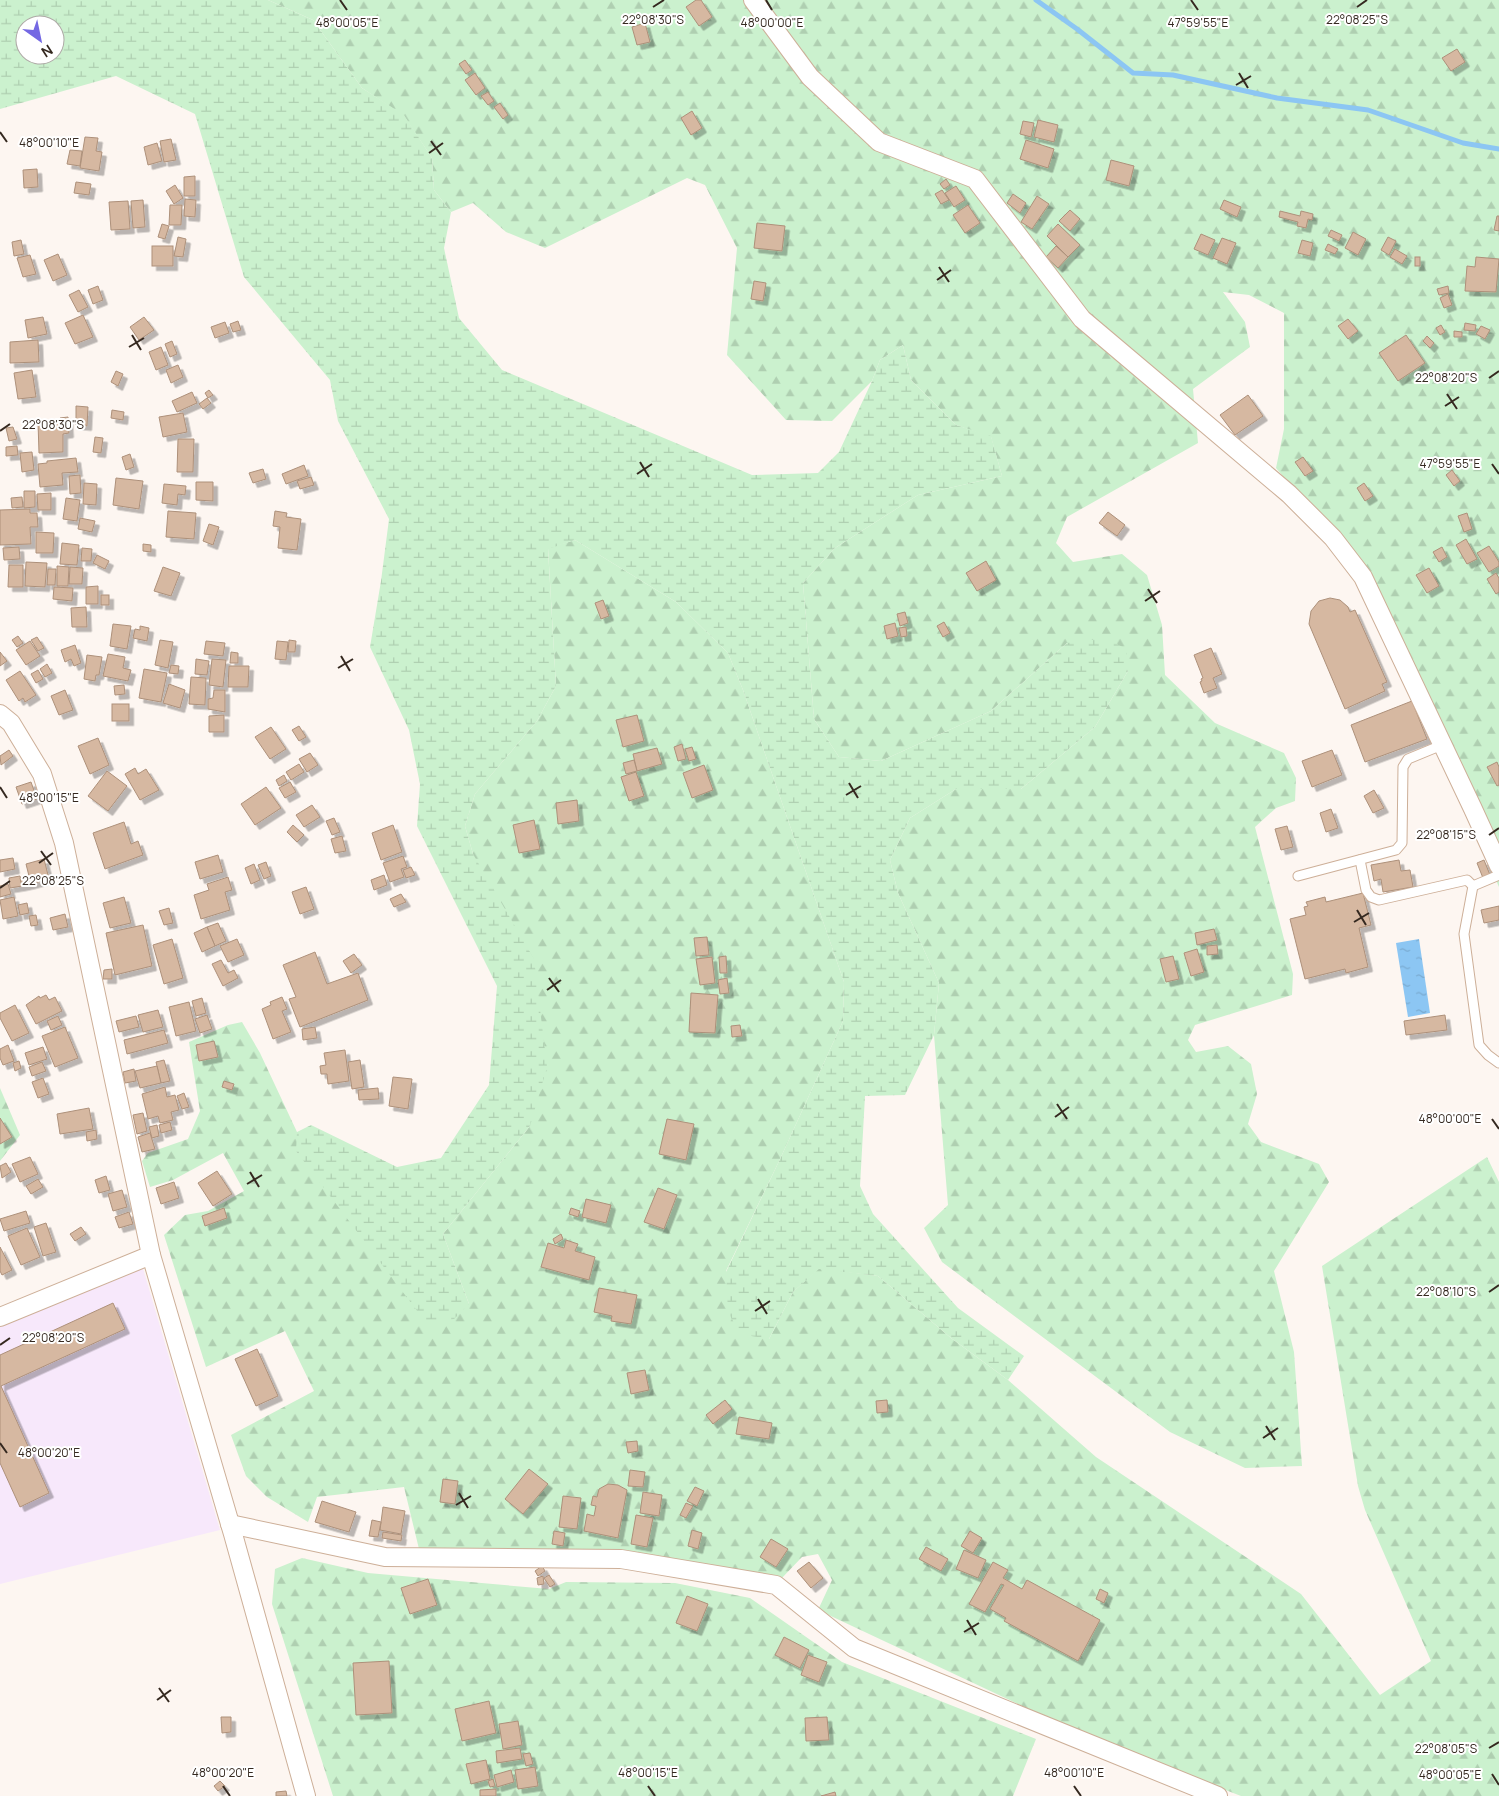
<svg xmlns="http://www.w3.org/2000/svg" width="1499" height="1796" font-family="Manrope,sans-serif">
<style>
.education{fill:#f7e8fb}
.forest{fill:url(#forest-firs)}
.wetland{fill:url(#wetland-marsh);fill-rule:evenodd}
.water{fill:url(#water-ripples)}
.lines{fill:none;stroke-linecap:round;stroke-linejoin:round}
.stream{stroke:#8cc6f3;stroke-width:5}
.building{fill:#d6b8a1;stroke:#ad907a;filter:url(#shadow)}
.service-casing{stroke:#cdaf98;stroke-width:11}
.minor-casing{stroke:#cdaf98;stroke-width:20}
.service{stroke:#fff;stroke-width:9}
.minor{stroke:#fff;stroke-width:18}
.ticks{fill:none;stroke:#352920;stroke-width:2}
.ticks-label{font-size:12px;text-anchor:middle;fill:#352920;stroke:#fff;stroke-width:4;stroke-linejoin:round;paint-order:stroke}
</style>
<defs>
<pattern id="forest-firs" width="22" height="20" patternUnits="userSpaceOnUse" patternTransform="scale(1.25)"><rect width="22" height="20" fill="#cbf1ce"/><path d="M5 1l3.5 6h-7zM16 11l3.5 6h-7z" fill="#afcfb1"/></pattern>
<pattern id="wetland-marsh" width="20" height="14" patternUnits="userSpaceOnUse" patternTransform="scale(1.25)"><rect width="20" height="14" fill="#cbf1ce"/><path d="M1 5h8M5 5V1M11 12h8M15 12V8" fill="none" stroke="#afcfb1"/></pattern>
<pattern id="water-ripples" width="26" height="14" patternUnits="userSpaceOnUse" patternTransform="scale(1.25)"><rect width="26" height="14" fill="#8cc6f3"/><path d="M2 4q2-2 4 0t4 0M15 11q2-2 4 0t4 0" fill="none" stroke="#79aad0"/></pattern>
<filter id="shadow"><feDropShadow dx="4.5" dy="4.5" stdDeviation="0" flood-color="#0004"/></filter>
</defs>
<rect width="100%" height="100%" fill="#fdf6f1"/>
<polygon class="education" points="142,1265 220,1530 0,1584 0,1327"/>
<g class="forest">
<polygon points="268,0 1499,0 1499,887 1462,805 1376,587 1276,468 1284,429 1284,313 1249,295 1223,292 1245,322 1250,347 1193,389 1198,443 1067,517 1056,543 1073,562 1122,554 1147,575 1162,625 1165,675 1215,723 1284,753 1296,778 1295,801 1276,808 1255,827 1293,974 1292,995 1195,1025 1188,1040 1196,1052 1228,1046 1251,1064 1257,1094 1248,1124 1261,1142 1319,1164 1329,1182 1274,1271 1294,1352 1302,1466 1245,1468 1170,1432 942,1262 924,1228 948,1205 934,1035 939,983 898,893 890,860 910,818 956,789 1021,789 1095,727 1128,671 1067,643 991,711 881,761 839,757 814,719 803,583 835,548 918,495 1002,476 991,437 956,425 911,380 903,345 880,360 872,381 832,421 786,420 727,355 737,248 705,185 687,178 545,248 506,232 473,203 451,212 434,190 432,158 404,116 362,88 313,20"/>
<polygon points="575,540 676,602 728,653 743,690 844,982 843,1021 781,1157 726,1271 769,1339 793,1292 819,1268 878,1276 951,1338 1008,1380 1096,1457 1301,1594 1380,1695 1431,1661 1365,1510 1358,1486 1322,1266 1487,1157 1499,1182 1499,1796 1241,1796 1086,1736 818,1610 832,1580 818,1554 802,1557 781,1579 619,1549 419,1549 404,1487 317,1497 308,1522 267,1497 246,1476 231,1435 314,1391 285,1331 206,1367 164,1235 185,1215 208,1211 244,1191 223,1153 173,1180 150,1187 142,1161 148,1153 188,1139 200,1111 189,1042 228,1025 242,1022 260,1053 297,1132 297,1152 469,1304 443,1234 530,1126 473,854 465,826 475,794 537,721 556,686 548,548"/>
<polygon points="0,1088 20,1135 0,1161"/>
<polygon points="302,1558 368,1573 549,1589 566,1582 675,1583 750,1598 842,1662 1036,1739 1013,1796 333,1796 272,1604 275,1569"/>
</g>
<path class="wetland" d="M 0,0 L 268,0 L 313,20 L 362,88 L 404,115 L 432,158 L 434,190 L 451,212 L 444,248 L 459,318 L 502,370 L 752,475 L 818,473 L 839,452 L 872,381 L 880,360 L 903,345 L 911,380 L 956,425 L 991,436 L 1002,476 L 918,495 L 835,548 L 803,583 L 814,719 L 839,757 L 881,761 L 991,711 L 1067,643 L 1107,638 L 1126,649 L 1128,671 L 1095,727 L 1021,789 L 956,789 L 910,818 L 890,860 L 898,893 L 939,983 L 934,1035 L 905,1095 L 865,1096 L 860,1186 L 873,1214 L 958,1308 L 1024,1356 L 1008,1380 L 951,1338 L 878,1276 L 819,1269 L 793,1292 L 769,1339 L 740,1334 L 728,1312 L 726,1272 L 781,1157 L 843,1021 L 844,982 L 743,690 L 728,653 L 676,602 L 575,540 L 548,549 L 556,686 L 537,721 L 475,794 L 465,826 L 473,854 L 534,959 L 547,1067 L 530,1126 L 443,1234 L 469,1304 L 454,1319 L 427,1324 L 296,1151 L 297,1132 L 311,1125 L 397,1167 L 441,1158 L 489,1085 L 497,986 L 417,826 L 420,784 L 409,730 L 370,647 L 381,581 L 389,519 L 338,421 L 330,380 L 244,277 L 195,114 L 116,76 L 0,109 ZM 25,25 L 55,25 L 55,55 L 25,55 Z"/>
<polygon class="water" points="1419,939 1430,1013 1408,1017 1396,943"/>
<g class="lines">
<polyline class="stream" points="1036,0 1077,29 1133,73 1173,75 1277,98 1368,110 1463,143 1499,149"/>
</g>
<g class="building">
<polygon points="696,0 701,0 712,17 699,26 686,7"/>
<polygon points="645,23 650,42 637,45 632,27"/>
<polygon points="1457,49 1465,62 1451,71 1442,58"/>
<polygon points="465,60 472,70 466,74 459,64"/>
<polygon points="475,73 485,88 476,95 465,80"/>
<polygon points="488,92 494,101 488,105 481,96"/>
<polygon points="500,103 508,115 503,119 494,107"/>
<polygon points="692,111 702,128 691,135 681,118"/>
<polygon points="1038,120 1058,125 1054,142 1034,137"/>
<polygon points="1023,121 1034,123 1031,137 1020,134"/>
<polygon points="85,137 98,138 96,151 102,152 99,171 80,168"/>
<polygon points="171,139 176,160 164,162 160,141"/>
<polygon points="1026,140 1054,149 1048,168 1020,159"/>
<polygon points="157,143 162,161 148,165 144,147"/>
<polygon points="70,150 82,151 80,166 67,164"/>
<polygon points="1111,160 1134,166 1129,186 1106,180"/>
<polygon points="37,169 38,187 24,188 23,170"/>
<polygon points="195,176 195,196 184,196 184,177"/>
<polygon points="946,179 950,185 944,189 940,184"/>
<polygon points="76,182 91,184 89,195 74,193"/>
<polygon points="175,185 183,198 174,204 166,191"/>
<polygon points="956,186 965,200 954,207 945,193"/>
<polygon points="942,190 949,200 941,204 935,194"/>
<polygon points="1013,194 1026,203 1020,213 1007,203"/>
<polygon points="1037,196 1049,204 1032,229 1021,222"/>
<polygon points="185,199 196,200 195,217 184,216"/>
<polygon points="143,200 145,227 133,228 131,201"/>
<polygon points="1224,200 1241,207 1237,217 1220,209"/>
<polygon points="128,201 130,229 111,230 109,202"/>
<polygon points="170,205 182,205 181,225 169,225"/>
<polygon points="968,205 980,223 965,233 953,215"/>
<polygon points="1070,210 1080,219 1070,231 1059,221"/>
<polygon points="1280,211 1300,216 1301,211 1313,214 1312,220 1308,219 1306,228 1297,226 1298,222 1279,217"/>
<polygon points="1497,216 1499,216 1499,231 1494,230"/>
<polygon points="757,223 785,226 782,251 754,248"/>
<polygon points="162,224 169,226 165,239 158,237"/>
<polygon points="1058,224 1080,245 1068,257 1047,236"/>
<polygon points="1331,230 1342,235 1339,241 1328,236"/>
<polygon points="1353,232 1366,239 1358,255 1345,248"/>
<polygon points="1201,234 1215,240 1208,255 1194,249"/>
<polygon points="178,237 186,239 183,257 174,256"/>
<polygon points="1388,237 1396,241 1389,255 1381,250"/>
<polygon points="1222,238 1236,243 1227,264 1213,258"/>
<polygon points="21,240 24,254 14,256 12,242"/>
<polygon points="1302,240 1313,243 1310,256 1298,253"/>
<polygon points="1328,244 1338,249 1335,254 1325,250"/>
<rect x="152" y="246" width="21" height="20"/>
<polygon points="1056,246 1068,257 1058,268 1046,257"/>
<polygon points="1395,249 1407,256 1402,264 1390,257"/>
<polygon points="58,254 67,275 53,281 44,260"/>
<polygon points="30,255 36,274 23,277 17,258"/>
<rect x="1415" y="257" width="5" height="9"/>
<polygon points="1476,257 1499,259 1496,292 1465,291 1467,266 1475,267"/>
<polygon points="754,281 766,283 763,301 751,299"/>
<polygon points="98,286 103,300 93,304 88,290"/>
<polygon points="1448,286 1449,293 1439,295 1437,289"/>
<polygon points="79,290 88,307 78,312 69,295"/>
<polygon points="1448,294 1452,305 1444,308 1440,298"/>
<polygon points="83,315 93,337 75,344 65,323"/>
<polygon points="43,317 47,334 28,338 25,320"/>
<polygon points="144,317 154,330 139,340 130,327"/>
<polygon points="1348,319 1358,331 1348,339 1338,326"/>
<polygon points="238,321 241,330 233,332 230,324"/>
<polygon points="225,322 229,333 215,338 211,327"/>
<polygon points="1465,323 1476,325 1475,331 1464,330"/>
<polygon points="1441,325 1445,332 1440,335 1436,328"/>
<polygon points="1481,326 1490,330 1485,339 1476,334"/>
<polygon points="1454,331 1462,332 1462,337 1454,337"/>
<polygon points="1406,335 1425,363 1398,381 1379,353"/>
<polygon points="1427,336 1434,343 1430,348 1423,341"/>
<polygon points="38,340 39,362 10,363 10,342"/>
<polygon points="172,341 177,354 170,357 165,344"/>
<polygon points="161,347 168,365 156,370 149,352"/>
<polygon points="178,365 183,377 171,383 166,370"/>
<polygon points="32,370 36,397 18,399 14,373"/>
<polygon points="116,371 123,374 118,386 111,382"/>
<polygon points="209,390 213,395 208,398 205,393"/>
<polygon points="192,392 197,403 177,412 172,401"/>
<polygon points="1248,395 1263,416 1235,435 1220,415"/>
<polygon points="207,398 211,403 203,409 199,404"/>
<polygon points="76,406 88,407 87,426 76,425"/>
<polygon points="112,410 124,412 123,420 111,418"/>
<polygon points="183,413 187,432 163,437 159,417"/>
<polygon points="68,417 69,433 63,434 63,452 39,453 38,422 61,422 60,418"/>
<polygon points="13,427 17,439 9,441 6,428"/>
<polygon points="95,437 103,438 101,453 93,452"/>
<polygon points="178,439 194,439 193,472 177,472"/>
<polygon points="17,446 18,455 6,456 6,447"/>
<polygon points="32,452 34,470 22,472 20,453"/>
<polygon points="130,454 134,467 126,470 122,457"/>
<polygon points="1303,457 1313,471 1305,476 1295,462"/>
<polygon points="76,458 78,472 62,473 63,485 40,487 38,464 47,463 47,461"/>
<polygon points="304,465 308,476 286,484 282,474"/>
<polygon points="263,469 266,479 253,483 249,473"/>
<polygon points="1452,470 1460,481 1454,486 1446,475"/>
<polygon points="80,475 81,493 70,494 69,476"/>
<polygon points="311,477 314,485 300,489 297,481"/>
<polygon points="116,478 143,481 139,509 113,505"/>
<polygon points="196,482 213,482 213,501 196,500"/>
<polygon points="84,483 97,484 96,505 83,504"/>
<polygon points="1364,483 1373,496 1365,501 1357,488"/>
<polygon points="164,484 186,486 185,495 178,494 177,505 162,503"/>
<polygon points="24,491 35,491 35,507 24,508"/>
<polygon points="51,493 51,510 38,510 37,494"/>
<polygon points="22,497 23,507 12,508 11,498"/>
<polygon points="66,498 80,500 77,521 63,519"/>
<polygon points="30,509 30,513 37,513 38,527 30,527 31,544 0,545 0,510"/>
<polygon points="168,511 196,513 194,539 166,537"/>
<polygon points="275,511 287,513 286,517 301,519 297,550 278,548 280,527 273,526"/>
<polygon points="1108,512 1125,525 1117,536 1099,523"/>
<polygon points="1467,513 1472,529 1464,532 1458,516"/>
<polygon points="80,518 95,521 92,532 78,529"/>
<polygon points="209,524 219,527 213,545 203,541"/>
<polygon points="36,532 54,533 53,553 36,553"/>
<polygon points="1466,539 1477,559 1467,564 1456,545"/>
<polygon points="62,543 79,545 77,565 60,564"/>
<polygon points="143,544 151,545 151,552 143,551"/>
<polygon points="1489,546 1499,562 1499,566 1489,572 1477,553"/>
<polygon points="19,547 20,559 4,560 3,548"/>
<polygon points="1442,547 1447,557 1439,562 1433,552"/>
<polygon points="82,548 92,549 91,561 81,561"/>
<polygon points="97,555 109,561 105,569 93,563"/>
<polygon points="986,561 996,580 977,591 966,573"/>
<polygon points="26,562 47,563 45,587 25,586"/>
<polygon points="9,565 23,565 23,587 8,587"/>
<polygon points="57,566 69,567 68,586 57,586"/>
<polygon points="70,567 83,568 82,584 69,584"/>
<polygon points="163,567 180,573 171,596 154,591"/>
<polygon points="1429,568 1439,586 1427,593 1416,575"/>
<polygon points="48,569 56,569 55,585 47,585"/>
<polygon points="1496,573 1499,578 1499,592 1496,594 1487,579"/>
<polygon points="98,586 98,604 86,604 86,587"/>
<polygon points="54,587 73,588 72,601 53,599"/>
<rect x="101" y="595" width="8" height="10"/>
<polygon points="1330,598 1340,600 1348,607 1350,612 1355,610 1387,682 1382,684 1385,691 1345,709 1309,624 1311,611 1319,601"/>
<polygon points="603,600 609,616 601,619 595,603"/>
<polygon points="86,607 87,627 72,627 71,608"/>
<polygon points="905,612 908,623 900,626 897,614"/>
<polygon points="944,622 950,633 943,637 937,626"/>
<polygon points="895,623 898,636 887,639 884,626"/>
<polygon points="113,624 131,626 127,649 110,646"/>
<polygon points="140,626 149,628 147,641 133,638 135,629 140,630"/>
<polygon points="906,627 907,636 901,637 899,628"/>
<polygon points="18,636 23,643 17,647 12,640"/>
<polygon points="37,637 44,648 38,651 31,640"/>
<polygon points="160,640 173,642 168,668 155,665"/>
<polygon points="289,640 296,641 295,652 288,652"/>
<polygon points="30,641 40,656 26,665 16,650"/>
<polygon points="206,641 225,643 223,656 204,654"/>
<polygon points="277,641 288,642 286,660 275,659"/>
<polygon points="75,645 81,663 74,666 71,659 65,662 61,650"/>
<polygon points="1211,648 1222,674 1213,678 1217,688 1204,693 1200,682 1202,681 1201,679 1203,678 1194,655"/>
<polygon points="0,652 7,661 0,666"/>
<polygon points="231,652 238,653 238,663 230,663"/>
<polygon points="108,654 125,657 123,668 131,670 128,681 103,676"/>
<polygon points="87,655 102,657 99,675 96,675 95,681 84,679"/>
<polygon points="196,659 209,661 207,675 195,674"/>
<polygon points="212,659 226,660 223,687 209,685"/>
<polygon points="47,664 52,673 45,677 40,669"/>
<polygon points="171,665 179,666 178,674 169,673"/>
<polygon points="229,666 249,666 248,687 228,687"/>
<polygon points="144,669 167,673 161,702 139,698"/>
<polygon points="38,670 43,679 36,683 31,674"/>
<polygon points="20,671 36,695 25,702 23,698 19,701 6,680"/>
<polygon points="191,677 206,678 205,705 189,704"/>
<polygon points="169,684 185,690 180,708 163,703"/>
<polygon points="124,685 125,694 115,695 114,686"/>
<polygon points="65,690 73,710 59,715 51,696"/>
<polygon points="214,690 225,690 225,712 208,709 208,699 213,698"/>
<polygon points="1412,701 1427,739 1365,762 1351,725"/>
<rect x="112" y="704" width="17" height="17"/>
<polygon points="224,715 224,732 209,732 209,716"/>
<polygon points="637,715 644,741 623,747 616,720"/>
<polygon points="299,726 306,737 299,741 292,730"/>
<polygon points="271,727 286,749 270,759 255,737"/>
<polygon points="98,738 109,765 90,774 78,746"/>
<polygon points="682,744 686,759 678,761 674,747"/>
<polygon points="692,747 696,759 689,761 685,749"/>
<polygon points="657,748 662,764 637,771 633,754"/>
<polygon points="9,750 13,756 1,765 0,756"/>
<polygon points="1332,750 1342,775 1312,787 1302,761"/>
<polygon points="310,753 318,765 307,772 299,759"/>
<polygon points="634,760 637,771 626,774 623,763"/>
<polygon points="1497,762 1499,767 1499,785 1497,786 1487,767"/>
<polygon points="299,764 304,772 291,780 286,772"/>
<polygon points="704,765 713,790 692,798 683,773"/>
<polygon points="135,768 138,774 146,769 159,790 140,800 125,774"/>
<polygon points="107,771 127,786 108,811 88,796"/>
<polygon points="636,772 644,796 629,801 621,777"/>
<polygon points="284,775 287,781 279,786 276,780"/>
<polygon points="31,782 37,799 22,804 16,787"/>
<polygon points="290,782 296,792 285,798 279,788"/>
<polygon points="266,787 281,808 255,825 241,804"/>
<polygon points="1374,790 1384,808 1373,813 1364,796"/>
<polygon points="577,800 579,821 558,824 556,803"/>
<polygon points="312,805 320,817 304,827 296,815"/>
<polygon points="1331,809 1338,828 1326,832 1320,813"/>
<polygon points="334,818 340,832 332,835 326,821"/>
<polygon points="534,820 540,849 519,853 513,825"/>
<polygon points="124,822 131,844 138,841 143,855 105,869 93,833"/>
<polygon points="293,825 304,835 297,842 287,832"/>
<polygon points="393,825 402,852 381,860 372,833"/>
<polygon points="1287,826 1293,847 1281,850 1275,829"/>
<polygon points="342,836 346,851 335,853 331,839"/>
<polygon points="218,855 223,872 200,879 195,862"/>
<polygon points="403,856 407,867 401,869 404,877 390,882 383,863"/>
<polygon points="13,858 15,869 0,872 0,860"/>
<polygon points="44,859 49,879 31,884 26,864"/>
<polygon points="1399,860 1401,871 1410,870 1413,887 1383,892 1381,879 1374,881 1371,865"/>
<polygon points="1484,860 1490,875 1483,878 1477,863"/>
<polygon points="266,862 271,876 264,879 258,865"/>
<polygon points="254,864 260,880 251,884 245,868"/>
<polygon points="411,867 415,875 406,878 403,870"/>
<polygon points="384,875 387,885 374,890 371,880"/>
<polygon points="20,876 22,886 10,888 9,878"/>
<polygon points="29,876 31,884 22,886 20,878"/>
<polygon points="228,877 232,890 225,892 230,910 201,919 194,895 209,890 207,884"/>
<polygon points="8,884 11,894 0,897 0,886"/>
<polygon points="306,887 314,909 300,914 292,892"/>
<polygon points="1363,893 1371,925 1359,928 1368,967 1346,973 1345,969 1305,979 1290,919 1306,915 1304,907 1308,906 1306,902 1325,897 1326,902"/>
<polygon points="401,894 406,902 394,907 390,899"/>
<polygon points="14,897 18,916 3,919 0,900"/>
<polygon points="124,897 131,923 110,928 103,903"/>
<polygon points="27,903 29,913 20,915 18,905"/>
<polygon points="1499,906 1499,920 1484,923 1481,910"/>
<polygon points="169,908 173,923 164,925 159,911"/>
<polygon points="65,914 68,927 53,930 50,918"/>
<polygon points="36,915 38,925 31,926 29,916"/>
<polygon points="218,923 226,941 215,946 207,927"/>
<polygon points="143,925 152,966 115,975 106,933"/>
<polygon points="207,927 215,946 202,952 194,933"/>
<polygon points="1214,929 1217,940 1197,945 1195,933"/>
<polygon points="707,937 709,955 696,956 694,938"/>
<polygon points="172,939 183,978 164,984 153,945"/>
<polygon points="237,939 244,955 228,962 220,946"/>
<polygon points="1217,945 1218,954 1207,955 1207,946"/>
<polygon points="1197,949 1204,972 1191,976 1184,953"/>
<polygon points="315,952 327,984 358,973 368,1000 300,1027 289,999 296,997 283,965"/>
<polygon points="354,954 362,965 351,973 343,961"/>
<polygon points="726,956 727,973 720,973 719,957"/>
<polygon points="1173,956 1179,979 1166,982 1160,959"/>
<polygon points="712,957 715,983 700,985 696,959"/>
<polygon points="221,960 228,973 234,970 238,978 223,986 212,964"/>
<polygon points="112,969 112,979 103,979 104,970"/>
<polygon points="727,978 729,993 720,994 718,980"/>
<polygon points="691,993 718,995 715,1033 689,1032"/>
<polygon points="46,995 49,1000 55,997 62,1011 36,1024 26,1005 39,996 40,998"/>
<polygon points="282,997 287,1009 282,1011 291,1032 273,1039 262,1009 271,1005 270,1002"/>
<polygon points="202,998 206,1013 196,1016 192,1001"/>
<polygon points="189,1002 196,1031 176,1036 169,1007"/>
<polygon points="15,1005 29,1033 12,1041 0,1018 0,1013"/>
<polygon points="158,1010 163,1027 143,1032 138,1015"/>
<polygon points="207,1015 212,1029 200,1033 195,1019"/>
<polygon points="1445,1015 1447,1030 1406,1035 1404,1021"/>
<polygon points="58,1016 62,1025 51,1030 47,1021"/>
<polygon points="136,1016 139,1027 119,1032 116,1021"/>
<polygon points="740,1025 742,1036 732,1037 731,1026"/>
<polygon points="65,1027 78,1058 55,1067 42,1036"/>
<polygon points="315,1027 317,1038 303,1040 302,1029"/>
<polygon points="164,1030 168,1043 127,1054 124,1040"/>
<polygon points="214,1041 218,1057 199,1061 196,1045"/>
<polygon points="8,1045 14,1061 3,1065 0,1058 0,1049"/>
<polygon points="43,1047 47,1059 29,1065 25,1053"/>
<polygon points="345,1050 349,1081 328,1084 327,1074 321,1074 320,1066 326,1065 324,1053"/>
<polygon points="164,1060 170,1081 161,1083 156,1062"/>
<polygon points="360,1060 364,1087 352,1089 348,1062"/>
<polygon points="19,1061 21,1068 15,1071 13,1063"/>
<polygon points="42,1062 46,1071 32,1076 29,1067"/>
<polygon points="157,1066 161,1083 140,1088 135,1071"/>
<polygon points="134,1069 136,1081 125,1083 123,1072"/>
<polygon points="393,1077 412,1079 408,1109 389,1106"/>
<polygon points="43,1078 49,1094 38,1098 32,1082"/>
<polygon points="224,1081 234,1084 232,1090 222,1087"/>
<polygon points="165,1087 167,1097 175,1095 179,1110 171,1112 173,1120 160,1123 158,1116 148,1119 142,1094"/>
<polygon points="378,1088 379,1099 359,1100 358,1090"/>
<polygon points="184,1093 189,1107 182,1109 177,1096"/>
<polygon points="89,1108 93,1129 60,1134 57,1114"/>
<polygon points="143,1113 147,1131 137,1134 133,1115"/>
<polygon points="0,1118 12,1137 0,1144"/>
<polygon points="667,1119 694,1124 686,1160 659,1154"/>
<polygon points="170,1122 172,1130 161,1133 159,1125"/>
<polygon points="157,1125 159,1136 152,1138 149,1127"/>
<polygon points="96,1130 97,1139 87,1141 86,1132"/>
<polygon points="150,1133 155,1149 142,1152 138,1137"/>
<polygon points="30,1157 38,1174 20,1182 12,1164"/>
<polygon points="6,1163 11,1172 2,1178 0,1166"/>
<polygon points="217,1171 232,1194 213,1206 198,1183"/>
<polygon points="106,1176 110,1190 99,1193 95,1180"/>
<polygon points="38,1179 43,1187 31,1194 26,1186"/>
<polygon points="174,1182 179,1198 161,1204 156,1188"/>
<polygon points="658,1188 677,1195 664,1229 644,1222"/>
<polygon points="122,1190 127,1207 113,1211 108,1194"/>
<polygon points="586,1199 611,1205 606,1223 582,1217"/>
<polygon points="224,1208 227,1218 205,1226 202,1216"/>
<polygon points="571,1208 580,1211 578,1217 569,1214"/>
<polygon points="26,1211 30,1223 4,1231 0,1219"/>
<polygon points="129,1212 133,1224 119,1228 115,1217"/>
<polygon points="46,1223 56,1252 43,1256 34,1227"/>
<polygon points="81,1227 86,1234 75,1241 70,1234"/>
<polygon points="27,1228 40,1257 21,1265 8,1236"/>
<polygon points="561,1234 563,1239 555,1244 553,1239"/>
<polygon points="566,1240 578,1244 575,1251 595,1257 589,1280 541,1267 548,1243 564,1248"/>
<polygon points="0,1247 12,1270 2,1275 0,1271"/>
<polygon points="599,1288 637,1295 631,1324 611,1321 612,1316 594,1312"/>
<polygon points="113,1303 125,1329 1,1386 49,1493 20,1507 0,1463 0,1355"/>
<polygon points="257,1349 278,1396 256,1406 235,1359"/>
<polygon points="645,1370 649,1390 631,1394 627,1373"/>
<polygon points="725,1400 732,1409 713,1424 706,1415"/>
<polygon points="887,1400 888,1412 877,1413 876,1401"/>
<polygon points="739,1417 772,1423 769,1439 736,1434"/>
<polygon points="637,1441 638,1451 628,1453 626,1442"/>
<polygon points="529,1469 548,1484 523,1514 505,1499"/>
<polygon points="630,1470 645,1472 643,1487 628,1486"/>
<polygon points="443,1479 458,1481 455,1504 440,1502"/>
<polygon points="608,1484 618,1485 627,1490 618,1538 584,1531 587,1514 594,1516 596,1506 591,1505 593,1496 597,1497 599,1489"/>
<polygon points="695,1487 704,1491 697,1506 687,1501"/>
<polygon points="643,1492 662,1495 659,1516 640,1513"/>
<polygon points="563,1496 581,1498 577,1529 559,1527"/>
<polygon points="322,1501 356,1512 349,1532 315,1522"/>
<polygon points="686,1503 693,1506 686,1518 680,1515"/>
<polygon points="383,1507 405,1511 401,1534 380,1530"/>
<polygon points="636,1515 653,1518 647,1547 631,1544"/>
<polygon points="372,1520 381,1522 378,1537 369,1536"/>
<polygon points="692,1530 702,1533 698,1549 688,1546"/>
<polygon points="554,1531 565,1533 563,1546 552,1544"/>
<polygon points="970,1531 982,1538 973,1553 961,1546"/>
<polygon points="383,1532 402,1535 401,1541 382,1538"/>
<polygon points="771,1539 788,1549 776,1567 760,1557"/>
<polygon points="926,1547 948,1559 941,1571 919,1559"/>
<polygon points="964,1550 986,1560 978,1578 956,1569"/>
<polygon points="809,1562 823,1578 811,1588 797,1571"/>
<polygon points="993,1562 1008,1570 1003,1578 1022,1589 1027,1580 1100,1620 1078,1661 1004,1621 1006,1618 990,1609 1004,1585 1001,1584 985,1612 969,1604"/>
<polygon points="542,1566 545,1571 538,1576 535,1571"/>
<polygon points="549,1575 555,1584 550,1587 544,1578"/>
<polygon points="543,1576 544,1584 538,1585 537,1578"/>
<polygon points="428,1579 437,1605 410,1614 401,1588"/>
<polygon points="1100,1589 1108,1593 1104,1603 1096,1599"/>
<polygon points="687,1596 708,1604 697,1631 676,1623"/>
<polygon points="784,1637 809,1650 800,1668 775,1655"/>
<polygon points="808,1655 827,1662 819,1682 801,1675"/>
<polygon points="389,1661 392,1713 356,1715 353,1663"/>
<polygon points="489,1701 496,1733 462,1741 455,1709"/>
<polygon points="221,1717 231,1717 231,1732 222,1733"/>
<polygon points="827,1717 829,1740 806,1741 805,1718"/>
<polygon points="518,1721 522,1745 503,1749 499,1724"/>
<polygon points="520,1748 522,1759 497,1763 496,1751"/>
<polygon points="530,1753 533,1764 526,1766 523,1754"/>
<polygon points="486,1760 490,1779 471,1784 466,1764"/>
<polygon points="535,1767 538,1786 518,1789 515,1770"/>
<polygon points="511,1770 514,1782 497,1787 494,1775"/>
<polygon points="493,1779 495,1786 490,1787 488,1781"/>
<polygon points="220,1781 225,1786 218,1791 214,1786"/>
<polygon points="496,1789 496,1796 480,1796 480,1790"/>
<polygon points="286,1791 287,1796 276,1796 276,1792"/>
<polygon points="835,1792 836,1796 821,1796"/>
</g>
<g class="lines">
<g class="service-casing">
<g id="service">
<polyline points="1360,860 1366,890 1371,897 1379,900 1467,880 1473,886 1464,934 1479,1045 1488,1055 1499,1063"/>
<polyline points="1298,876 1396,850 1402,843 1403,767 1408,759 1442,745"/>
<polyline points="1473,886 1499,875"/>
</g>
</g>
<g class="minor-casing">
<g id="minor">
<polyline points="753,0 810,77 879,142 975,179 1082,319 1289,494 1333,538 1363,577 1473,809 1499,866"/>
<polyline points="0,714 11,723 42,774 64,843 151,1255 0,1317"/>
<polyline points="151,1255 233,1534 306,1796"/>
<polyline points="230,1524 385,1557 621,1559 776,1585 854,1648 1218,1796"/>
</g>
</g>
<use href="#service" class="service"/>
<use href="#minor" class="minor"/>
</g>
<path class="ticks" d="M 340,0 L 347,10M 766,0 L 772,10M 1191,0 L 1198,10M 653,7 L 664,0M 1357,7 L 1367,0M 1239,73 L 1248,88M 1236,85 L 1251,76M 0,132 L 7,142M 431,141 L 441,155M 429,153 L 443,143M 939,267 L 949,282M 937,280 L 951,270M 132,335 L 141,350M 129,347 L 144,338M 1489,378 L 1499,371M 1447,394 L 1457,409M 1445,406 L 1459,397M 0,431 L 10,424M 640,462 L 649,477M 1492,464 L 1499,474M 637,474 L 652,464M 1148,589 L 1157,603M 1145,601 L 1160,591M 341,656 L 350,671M 338,668 L 353,659M 849,783 L 858,798M 0,787 L 7,798M 846,795 L 861,786M 1489,835 L 1499,828M 41,851 L 51,865M 39,863 L 53,853M 0,888 L 10,881M 1357,910 L 1366,925M 1354,922 L 1369,913M 549,978 L 559,992M 547,990 L 561,980M 1057,1104 L 1067,1119M 1055,1117 L 1069,1107M 1492,1119 L 1499,1129M 250,1172 L 259,1187M 247,1184 L 262,1175M 1489,1292 L 1499,1285M 758,1299 L 767,1314M 755,1311 L 770,1301M 0,1345 L 10,1338M 1266,1426 L 1275,1440M 1263,1438 L 1278,1428M 0,1443 L 7,1453M 459,1493 L 468,1508M 456,1505 L 471,1496M 967,1620 L 976,1635M 964,1632 L 979,1623M 159,1688 L 169,1702M 157,1700 L 171,1690M 1489,1748 L 1499,1742M 1492,1774 L 1499,1785M 223,1786 L 230,1796M 648,1786 L 655,1796M 1074,1786 L 1081,1796"/>
<g class="ticks-label">
<text x="653" y="24">22°08'30"S</text>
<text x="1357" y="24">22°08'25"S</text>
<text x="347" y="27">48°00'05"E</text>
<text x="772" y="27">48°00'00"E</text>
<text x="1198" y="27">47°59'55"E</text>
<text x="49" y="147">48°00'10"E</text>
<text x="1446" y="382">22°08'20"S</text>
<text x="53" y="429">22°08'30"S</text>
<text x="1450" y="468">47°59'55"E</text>
<text x="49" y="802">48°00'15"E</text>
<text x="1446" y="839">22°08'15"S</text>
<text x="53" y="885">22°08'25"S</text>
<text x="1450" y="1123">48°00'00"E</text>
<text x="1446" y="1296">22°08'10"S</text>
<text x="53" y="1342">22°08'20"S</text>
<text x="49" y="1457">48°00'20"E</text>
<text x="1446" y="1753">22°08'05"S</text>
<text x="223" y="1777">48°00'20"E</text>
<text x="648" y="1777">48°00'15"E</text>
<text x="1074" y="1777">48°00'10"E</text>
<text x="1450" y="1779">48°00'05"E</text>
</g>
<g transform="translate(40 40) rotate(147)"><circle r="24" fill="#ffffff" stroke="#aea9a6"/>
<path d="M0-4L9 19L0 12L-9 19Z" fill="#7468e3"/>
<text y="-8" font-size="14" font-weight="bold" text-anchor="middle" fill="#352920">N</text>
</g>
</svg>
